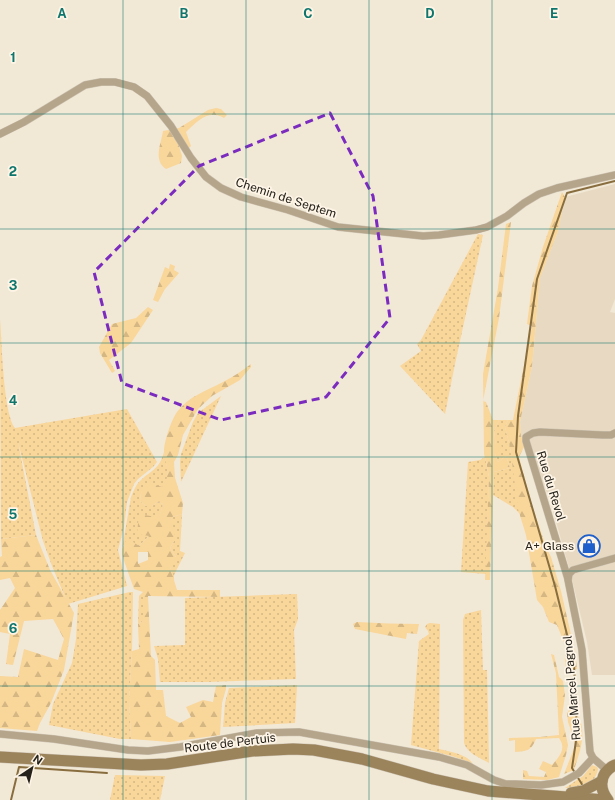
<svg xmlns="http://www.w3.org/2000/svg" width="615" height="800" font-family="'Public Sans',sans-serif">
<style>
.built{fill:#e8dac2}
.grass{fill:url(#grass-dots)}
.forest{fill:url(#forest-firs);fill-rule:evenodd}
.lines{fill:none;stroke-linecap:round;stroke-linejoin:round}
.stream{stroke:#886e3f;stroke-width:2}
.minor-casing{stroke:#cdc4b4;stroke-width:8}
.secondary-casing{stroke:#cdc4b4;stroke-width:12}
.minor{stroke:#b5a58a;stroke-width:7}
.secondary{stroke:#9b835b;stroke-width:11}
.marked{fill:none;stroke:#7b2cbf;stroke-width:3;stroke-dasharray:8 5;stroke-linejoin:round}
.grid{fill:none;stroke:#0f766e;stroke-width:1;stroke-opacity:0.55}
.labels{text-anchor:middle;dominant-baseline:central;stroke-width:3.5;stroke-linejoin:round;paint-order:stroke}
.street-label{font-size:12px;fill:#25221b;stroke:#fef5e7}
.poi-label{font-size:12px;fill:#25221b;stroke:#fef5e7;text-anchor:end}
.grid-label{font-size:13px;text-anchor:middle;font-weight:bold;fill:#0f766e;stroke:#fef5e7;stroke-width:3.5;stroke-linejoin:round;paint-order:stroke}
</style>
<defs>
<pattern id="grass-dots" width="8" height="8" patternUnits="userSpaceOnUse"><rect width="8" height="8" fill="#f9d69a"/><path d="M2 2h.1M6 6h.1" fill="none" stroke="#d5b784" stroke-width="1.8" stroke-linecap="round"/></pattern>
<pattern id="forest-firs" width="22" height="20" patternUnits="userSpaceOnUse"><rect width="22" height="20" fill="#f9d69a"/><path d="M5 1l3.5 6h-7zM16 11l3.5 6h-7z" fill="#d5b784"/></pattern>
</defs>
<rect width="100%" height="100%" fill="#f2e8d6"/>
<polygon class="built" points="615,184 615,299 610,312 615,313 615,675 592,675 587,642 570,571 549,497 521,436 520,422 532,366 540,278 558,231 565,197"/>
<g class="grass">
<polygon points="478,234 483,235 455,364 445,414 400,366 421,351 417,344 421,340"/>
<path d="M 0,319 C 2,341 3,412 15,428 L 127,409 L 157,462 L 153,467 L 138,479 L 134,484 L 127,502 L 124,527 L 118,550 L 127,586 L 68,604 L 52,566 L 43,541 L 18,442 L 36,535 L 1,539 Z"/>
<polygon points="221,396 181,482 180,462 181,454 193,422 198,413"/>
<polygon points="499,420 508,420 505,427 510,447 520,514 513,507 493,495 494,472 510,468 506,456 498,462 495,454 496,446 494,431"/>
<path d="M 164,452 C 166,461 171,480 163,487 C 158,490 147,491 141,493 L 140,501 L 146,506 L 152,506 L 158,502 L 163,504 L 160,515 L 157,517 L 149,536 L 139,546 L 123,545 L 122,549 L 131,497 C 133,492 135,487 138,483 C 150,470 159,471 164,452 Z"/>
<polygon points="485,457 489,477 486,574 461,572 468,462 480,460"/>
<polygon points="182,514 180,551 185,553 174,575 174,582 170,567 176,557 170,548 174,541 170,524 172,517"/>
<polygon points="130,592 133,592 132,651 129,700 131,739 120,739 49,725 53,704 72,663 76,639 78,604"/>
<polygon points="143,592 143,621 138,624 139,596"/>
<polygon points="297,594 298,619 294,630 296,679 207,682 160,682 158,659 154,646 185,645 185,598"/>
<path d="M 481,610 L 483,670 L 487,670 L 489,763 C 480,758 467,753 464,743 L 463,620 L 465,614 Z"/>
<path d="M 430,623 L 440,624 L 439,749 C 451,752 467,754 473,764 L 455,757 L 411,745 L 419,641 L 429,634 L 428,631 L 425,627 L 427,624 Z"/>
<polygon points="297,685 295,723 223,727 225,703 229,688"/>
<path d="M 592,765 L 597,767 L 598,769 C 595,786 579,788 565,788 L 583,776 Z"/>
<polygon points="115,775 165,776 160,800 110,800"/>
</g>
<g class="forest">
<path d="M 216,108 L 221,109 L 227,115 L 224,118 C 208,109 198,121 186,132 L 191,146 L 189,148 L 183,142 L 179,146 L 182,156 L 181,163 L 166,169 C 153,160 161,144 163,131 L 179,128 L 208,110 Z"/>
<polygon points="562,192 565,197 558,231 540,278 532,366 520,422 521,436 525,445 519,457 532,505 546,547 551,557 561,591 575,652 577,669 566,669 565,657 566,647 557,625 549,622 543,607 537,600 526,535 518,509 510,447 505,427 508,420 513,420 532,326 527,324 532,286 543,247"/>
<polygon points="511,222 499,318 483,401 486,402 493,420 499,420 494,431 496,445 501,444 502,448 495,454 498,462 506,456 510,468 494,472 490,580 485,580 489,477 486,461 484,454 483,374 498,288 506,224"/>
<polygon points="170,264 175,266 174,270 179,273 165,289 158,302 153,300 165,267 169,269"/>
<polygon points="148,307 153,310 131,343 109,360 115,371 112,373 100,353 99,347 112,324 136,318"/>
<path d="M 251,364 L 251,367 L 240,380 L 212,396 L 198,409 L 183,435 L 178,455 L 174,462 L 175,478 L 183,503 L 182,514 L 172,517 C 171,523 169,528 175,533 L 174,541 L 170,548 L 176,557 L 177,562 L 170,567 L 177,590 L 220,590 L 220,597 L 148,596 L 151,656 L 155,660 L 156,690 L 163,690 L 166,716 L 180,723 L 191,717 L 186,707 L 203,700 L 213,702 L 216,686 L 226,685 L 226,689 L 222,703 L 220,735 L 170,742 L 131,739 L 129,700 L 132,651 L 139,649 L 138,624 L 143,621 L 143,592 L 134,589 L 122,555 L 122,549 L 127,538 L 139,546 L 149,536 L 137,534 L 139,514 L 156,517 L 160,514 L 163,504 L 158,502 L 152,506 L 146,506 L 140,501 L 141,493 L 149,483 L 162,487 C 172,476 165,465 164,452 C 164,441 171,421 177,412 C 189,396 206,391 223,382 C 233,377 242,371 251,364 ZM 138,552 L 148,552 L 148,560 L 138,564 Z"/>
<polygon points="36,535 50,570 74,613 64,670 51,703 40,723 37,731 0,728 0,676 18,677 24,649 58,660 64,639 53,619 24,621 13,665 6,664 10,634 0,632 0,610 15,588 10,578 0,580 0,557 2,556 1,539"/>
<path d="M 357,622 C 378,623 398,624 419,624 L 417,634 L 407,633 L 406,639 L 355,629 L 353,624 Z"/>
<path d="M 551,654 L 554,655 L 559,677 L 563,681 L 565,695 L 562,717 L 568,745 L 566,755 L 559,777 L 547,780 L 523,779 L 523,770 L 527,771 L 529,776 L 544,777 L 546,772 L 539,769 L 543,761 L 552,765 C 559,757 567,749 559,738 L 536,739 C 531,751 527,751 515,752 L 515,740 L 509,741 L 509,738 L 540,737 L 559,735 L 556,673 Z"/>
<path d="M 571,708 C 574,711 577,714 579,718 C 587,734 579,754 574,770 L 564,774 L 575,746 L 574,739 L 568,722 L 567,713 Z"/>
</g>
<g class="lines">
<g class="stream">
<polyline points="583,786 572,768 577,734 574,663 555,586 516,452 518,416 537,279 567,193 615,181"/>
<polyline points="11,800 19,767 107,773"/>
</g>
<g class="minor-casing">
<g id="minor">
<polyline points="0,134 24,122 85,85 101,82 115,82 134,87 147,96 171,126 191,158 206,177 221,188 241,197 288,210 338,227 423,236 439,235 476,230 487,227 507,216 524,203 539,194 557,188 615,175"/>
<polyline points="568,579 526,441 526,437 533,433 540,432 603,435 611,435 615,433"/>
<polyline points="0,734 54,739 128,750 148,751 180,747 257,733 299,732 439,757 467,765 494,780 506,784 515,784 541,785 563,782 579,773 593,758"/>
<polyline points="607,770 593,758 590,752 582,650 568,580 569,574 573,570 615,558"/>
</g>
</g>
<g class="secondary-casing">
<g id="secondary">
<polyline points="0,757 141,765 167,764 252,751 293,749 314,750 362,759 433,779 488,791 605,800"/>
<polyline points="571,793 583,791 602,781"/>
<path d="M 608,800 C 598,788 600,772 615,765"/>
</g>
</g>
<use href="#minor" class="minor"/>
<use href="#secondary" class="secondary"/>
</g>
<path class="marked" d="M 330,113 L 373,196 L 390,318 L 326,397 L 221,420 L 122,383 L 94,272 L 199,166 Z"/>
<path class="grid" d="M 123,0 L 123,800M 246,0 L 246,800M 369,0 L 369,800M 492,0 L 492,800M 0,114 L 615,114M 0,229 L 615,229M 0,343 L 615,343M 0,457 L 615,457M 0,571 L 615,571M 0,686 L 615,686"/>
<defs>
<g id="shop-ring" transform="scale(1.15)"><circle r="9.5" fill="#fef5e7" stroke="#1e5fcb" stroke-width="1.5"/><path d="M-5-2.5h2.3a2.7 3.5 0 0 1 5.4 0H5L5.5 6h-11ZM-1.5-2.5h3a1.5 2.3 0 0 0-3 0Z" fill="#1e5fcb"/></g>
</defs>
<g fill-rule="evenodd">
<use href="#shop-ring" x="589" y="546"/>
</g>
<g class="labels">
<g class="street-label">
<text transform="translate(286 198) rotate(18)">Chemin de Septem</text>
<text transform="translate(551 486) rotate(73)">Rue du Revol</text>
<text transform="translate(572 688) rotate(-95)">Rue Marcel Pagnol</text>
<text transform="translate(230 743) rotate(-7)">Route de Pertuis</text>
</g>
<g class="poi-label">
<text x="574" y="546">A+ Glass</text>
</g>
</g>
<g class="grid-label">
<text x="62" y="18">A</text>
<text x="184" y="18">B</text>
<text x="308" y="18">C</text>
<text x="430" y="18">D</text>
<text x="554" y="18">E</text>
<text x="13" y="62">1</text>
<text x="13" y="176">2</text>
<text x="13" y="290">3</text>
<text x="13" y="405">4</text>
<text x="13" y="519">5</text>
<text x="13" y="633">6</text>
</g>
<g transform="translate(32 768) rotate(35)" stroke="#fef5e7" stroke-width="3" paint-order="stroke">
<path d="M0-3L7 15L0 10L-7 15Z" fill="#25221b"/>
<text y="-6" font-size="11" font-weight="bold" text-anchor="middle" fill="#25221b">N</text>
</g>
</svg>
